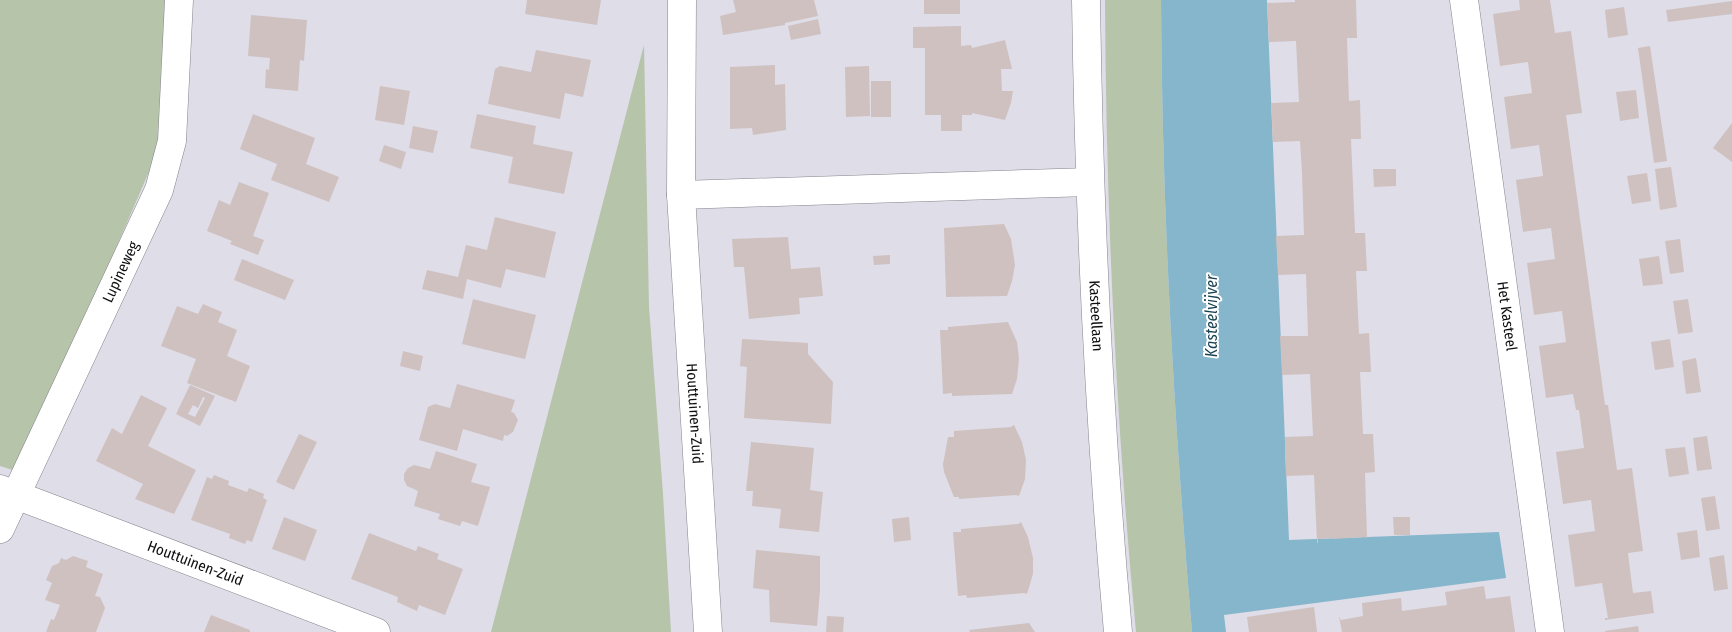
<svg xmlns="http://www.w3.org/2000/svg" width="1732" height="632" font-family="'Fira Sans Condensed',sans-serif">
<style>
.green{fill:#b6c4aa}
.water{fill:#85b6cc}
.building{fill:#cfc1c0;fill-rule:evenodd}
.lines{fill:none;stroke-linecap:round;stroke-linejoin:round}
.minor-casing{stroke:#85838d;stroke-width:29}
.minor{stroke:#fff;stroke-width:28}
.labels{text-anchor:middle;dominant-baseline:central;stroke-width:4;stroke-linejoin:round;paint-order:stroke}
.street-label{font-size:15px;fill:#0e0e11;stroke:#fff}
.water-label{font-size:16px;font-style:italic;fill:#174152;stroke:#fff}
</style>
<rect width="100%" height="100%" fill="#dfdde8"/>
<g class="green">
<polygon points="0,0 167,0 161,144 19,472 0,466"/>
<path d="M 1105,0 L 1161,0 C 1162,211 1174,422 1192,632 L 1136,632 C 1116,422 1106,211 1105,0 Z"/>
<polygon points="644,45 649,307 663,494 671,632 491,632"/>
</g>
<path class="water" d="M 1161,0 L 1267,0 L 1289,540 L 1499,532 L 1506,578 L 1224,615 L 1226,632 L 1192,632 C 1174,422 1162,211 1161,0 Z"/>
<g class="building">
<polygon points="527,0 601,0 597,25 525,14"/>
<polygon points="733,0 814,0 818,16 785,23 785,25 723,35 720,16 736,12"/>
<rect x="924" y="0" width="36" height="14"/>
<polygon points="1295,0 1356,0 1357,38 1347,38 1348,70 1349,101 1360,100 1361,139 1351,139 1355,233 1365,233 1367,271 1356,271 1359,334 1369,333 1370,353 1371,372 1360,372 1363,434 1373,434 1375,472 1365,473 1367,538 1365,537 1333,539 1333,538 1318,539 1318,543 1317,543 1314,475 1286,476 1285,456 1285,437 1313,436 1310,374 1282,375 1280,336 1308,336 1306,274 1278,275 1276,236 1304,235 1302,172 1300,141 1273,142 1271,103 1299,102 1296,41 1269,42 1267,3 1295,2"/>
<polygon points="1519,0 1550,0 1555,33 1571,31 1582,113 1566,115 1605,405 1608,405 1617,470 1632,468 1643,551 1628,553 1633,593 1651,591 1654,613 1605,620 1605,618 1608,618 1602,583 1575,587 1568,535 1595,531 1593,516 1591,500 1563,504 1556,452 1584,448 1579,410 1576,410 1573,394 1546,398 1539,346 1566,342 1564,326 1562,311 1534,315 1527,263 1555,259 1551,228 1523,232 1516,180 1543,176 1541,160 1539,145 1511,149 1504,97 1532,93 1528,62 1500,66 1493,14 1520,10"/>
<polygon points="1732,1 1732,14 1668,22 1666,10"/>
<polygon points="1624,7 1628,35 1608,38 1605,10"/>
<polygon points="251,15 307,20 304,61 300,60 298,91 265,88 266,69 269,70 270,58 248,56"/>
<polygon points="818,19 821,34 791,40 788,26"/>
<polygon points="961,26 961,46 971,45 972,48 1005,40 1012,69 1001,69 1002,91 1013,91 1011,103 1005,120 972,113 972,115 962,115 962,131 941,131 941,115 925,115 925,48 913,48 913,27"/>
<polygon points="1650,46 1667,161 1654,163 1638,48"/>
<polygon points="536,50 591,60 583,97 565,93 560,119 488,104 495,69 500,66 531,72"/>
<polygon points="775,65 775,85 785,84 786,130 753,135 752,128 730,129 730,67"/>
<polygon points="869,66 870,116 846,117 845,67"/>
<rect x="871" y="81" width="20" height="36"/>
<polygon points="380,86 410,91 404,125 375,120"/>
<polygon points="1636,90 1639,118 1620,121 1616,92"/>
<polygon points="253,114 315,138 306,164 339,177 329,202 271,180 277,164 240,149"/>
<polygon points="477,114 536,126 533,144 573,152 564,194 508,183 513,157 470,148"/>
<polygon points="1732,123 1732,162 1713,148"/>
<polygon points="413,126 438,131 433,153 409,148"/>
<polygon points="384,145 406,152 401,169 379,161"/>
<polygon points="1671,167 1677,207 1660,210 1655,169"/>
<polygon points="1373,169 1396,169 1396,186 1374,187"/>
<polygon points="1647,173 1651,201 1632,204 1627,176"/>
<polygon points="239,182 269,193 253,236 264,240 258,255 230,244 232,241 207,231 219,200 230,205"/>
<polygon points="495,217 556,232 545,278 506,269 501,288 467,279 463,299 422,289 427,270 458,277 466,245 487,250"/>
<polygon points="1004,224 1011,239 1015,265 1012,281 1007,296 946,297 944,228"/>
<polygon points="788,237 791,269 820,267 823,296 799,298 800,314 749,319 744,267 734,267 732,239"/>
<polygon points="1680,239 1684,272 1670,274 1665,241"/>
<polygon points="890,255 890,264 874,265 873,256"/>
<polygon points="1659,256 1663,284 1643,286 1639,259"/>
<polygon points="242,259 294,280 285,300 234,280"/>
<polygon points="473,299 536,315 525,359 462,344"/>
<polygon points="1688,299 1693,332 1678,334 1673,301"/>
<polygon points="203,304 222,312 218,322 237,330 227,356 250,366 236,402 187,383 196,359 161,346 177,306 198,314"/>
<polygon points="1008,322 1017,342 1019,358 1017,379 1012,394 952,396 952,393 943,394 940,330 948,330 948,327"/>
<polygon points="742,339 808,343 808,354 833,382 831,424 744,418 747,367 740,366"/>
<polygon points="1670,339 1674,367 1655,370 1651,342"/>
<polygon points="403,351 423,356 420,371 400,366"/>
<polygon points="1696,358 1701,392 1686,394 1682,361"/>
<polygon points="457,384 515,400 511,412 514,413 518,420 513,432 507,436 504,435 503,441 463,429 457,451 419,440 428,407 435,404 450,408"/>
<path d="M 190,385 L 215,396 L 200,426 L 176,414 ZM 203,397 L 205,398 L 195,417 L 188,414 L 193,405 L 198,408 Z"/>
<polygon points="141,395 167,408 148,446 196,470 174,514 135,499 143,484 96,461 112,428 122,434"/>
<polygon points="1014,425 1022,442 1026,460 1025,479 1019,496 1016,495 959,499 959,497 954,497 944,472 943,464 948,437 954,437 954,431 1011,427"/>
<polygon points="299,434 317,442 294,490 276,482"/>
<polygon points="1707,436 1712,469 1697,471 1693,438"/>
<polygon points="751,442 814,448 810,490 823,492 819,532 779,528 781,509 752,506 753,491 746,491"/>
<polygon points="1685,447 1689,474 1669,477 1665,449"/>
<polygon points="436,451 477,464 471,482 490,487 478,526 462,521 460,526 438,519 440,514 414,506 418,491 407,486 404,480 404,474 408,468 414,465 430,469"/>
<polygon points="214,475 229,481 228,485 247,492 249,488 264,494 263,498 267,500 252,542 247,540 245,544 229,538 230,534 191,520 207,477 212,479"/>
<polygon points="1715,496 1720,529 1706,531 1701,498"/>
<polygon points="284,517 317,530 305,561 272,549"/>
<polygon points="909,517 911,540 894,542 892,519"/>
<polygon points="1393,517 1410,517 1410,535 1394,535"/>
<polygon points="1021,522 1028,537 1033,558 1033,574 1027,594 1024,593 967,598 966,595 958,596 953,532 961,532 961,529 1018,524"/>
<polygon points="1697,530 1700,557 1681,560 1677,533"/>
<polygon points="369,533 416,551 418,546 439,554 437,559 463,569 445,615 419,605 417,611 397,602 398,597 351,579"/>
<polygon points="756,550 820,556 820,590 817,626 770,622 769,590 753,588"/>
<polygon points="1724,555 1728,589 1714,591 1709,558"/>
<polygon points="73,556 88,561 86,567 103,574 95,596 100,597 105,608 96,632 46,632 51,619 54,620 60,605 45,600 52,583 46,580 52,566 59,563 61,558 66,560"/>
<polygon points="1484,586 1486,599 1510,596 1515,632 1342,632 1339,616 1341,620 1363,616 1362,603 1401,598 1402,611 1424,608 1447,605 1445,592"/>
<polygon points="1314,607 1317,632 1249,632 1247,617"/>
<polygon points="211,615 250,630 250,632 204,632"/>
<polygon points="827,616 844,617 843,632 826,632"/>
<polygon points="1029,623 1035,632 970,632 969,630"/>
<polygon points="1638,626 1639,632 1605,632 1605,631"/>
</g>
<g class="lines">
<g class="minor-casing">
<g id="minor">
<path id="s1" d="M 682,0 L 681,195 L 708,632"/>
<path id="s2" d="M 1086,0 C 1089,211 1099,422 1118,632"/>
<path id="s3" d="M 1464,0 L 1550,632"/>
<polyline points="681,195 1090,182"/>
<path id="s4" d="M 0,489 L 376,632"/>
<path id="s5" d="M 0,529 L 159,190 L 172,141 L 179,0"/>
</g>
</g>
<use href="#minor" class="minor"/>
</g>
<g class="labels">
<g class="street-label">
<text stroke="none"><textPath href="#s5" startOffset="284">Lupineweg</textPath></text>
<text stroke="none"><textPath href="#s2" startOffset="316">Kasteellaan</textPath></text>
<text stroke="none"><textPath href="#s3" startOffset="319">Het Kasteel</textPath></text>
<text stroke="none"><textPath href="#s1" startOffset="414">Houttuinen-Zuid</textPath></text>
<text stroke="none"><textPath href="#s4" startOffset="209">Houttuinen-Zuid</textPath></text>
</g>
<g class="water-label">
<text transform="translate(1211 316) rotate(-90)">Kasteelvijver</text>
</g>
</g>
</svg>
